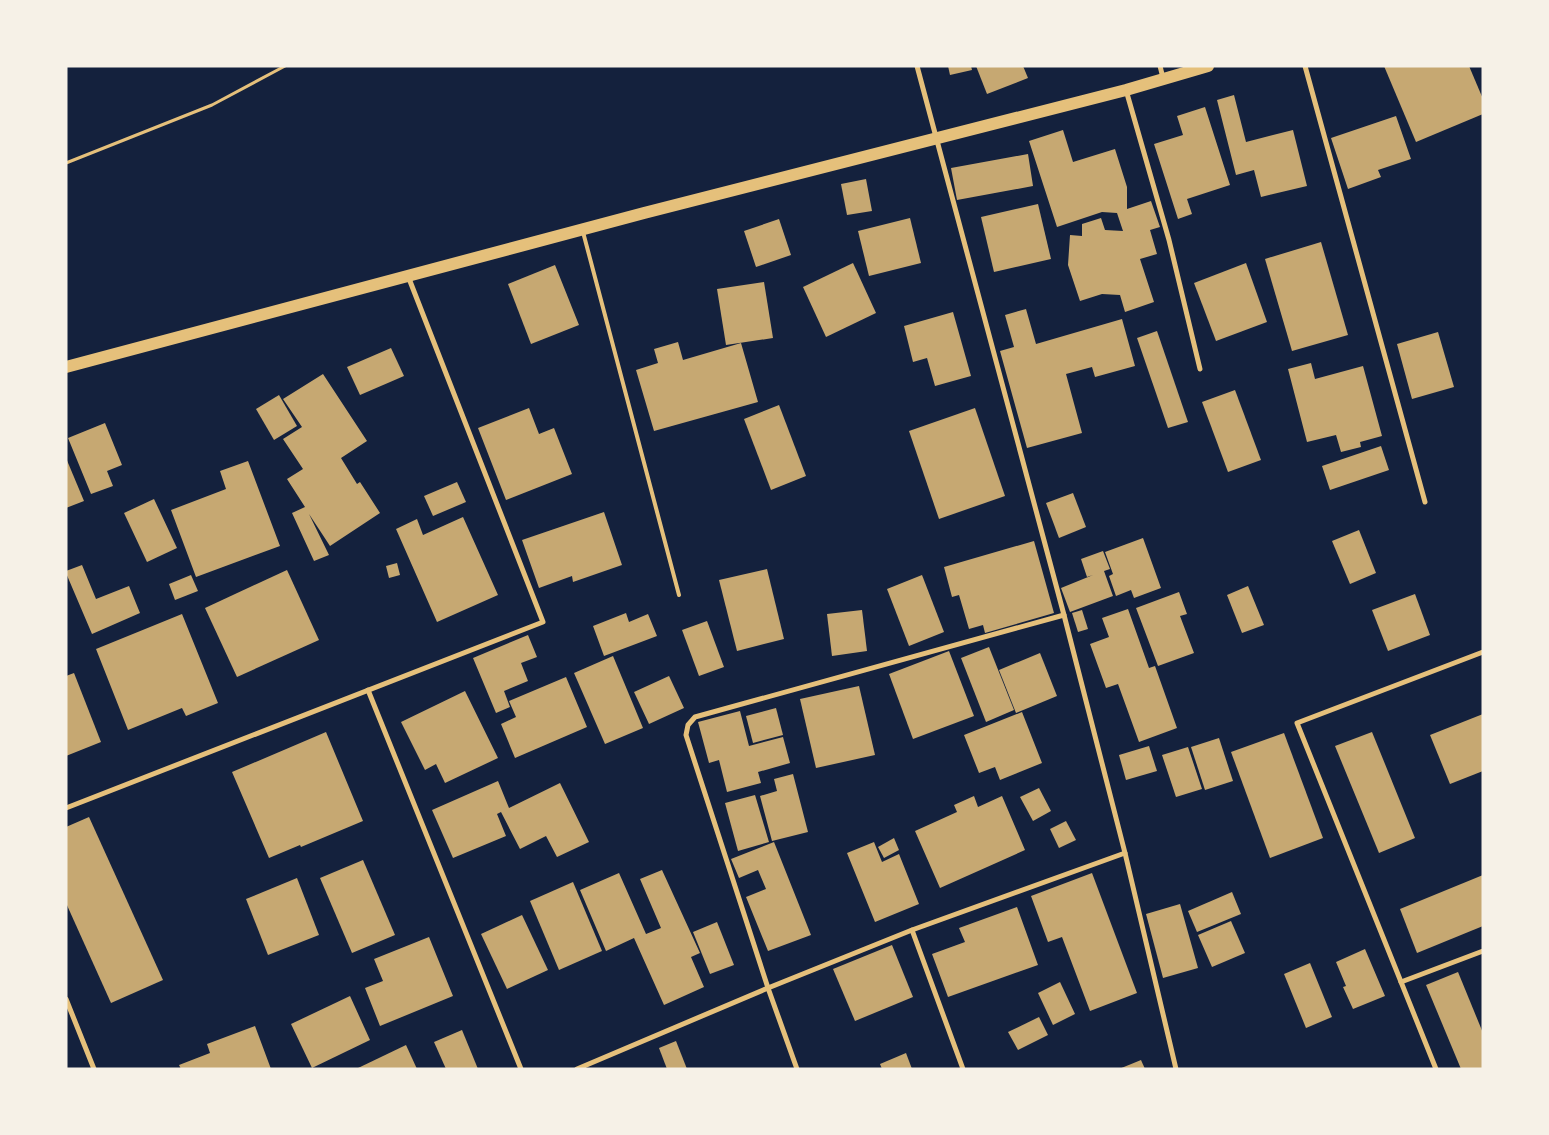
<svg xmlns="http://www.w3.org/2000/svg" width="1549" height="1135" font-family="Ubuntu,sans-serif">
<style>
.building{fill:#c6a872}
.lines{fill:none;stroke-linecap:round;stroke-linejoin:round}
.path{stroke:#e5c07b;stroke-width:3}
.service{stroke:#e5c07b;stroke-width:4}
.minor{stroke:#e5c07b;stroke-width:5}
.primary{stroke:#e5c07b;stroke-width:12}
</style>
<rect width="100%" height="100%" fill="#14213d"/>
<g class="building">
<polygon points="948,66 971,66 972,70 950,75"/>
<polygon points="976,66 1023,66 1028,78 987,94"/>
<polygon points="1384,66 1469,66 1483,99 1483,114 1416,142"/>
<polygon points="1234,95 1246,142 1293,130 1307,186 1261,197 1254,170 1236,175 1217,100"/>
<polygon points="1205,107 1230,185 1187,199 1192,214 1178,219 1154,144 1183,135 1177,116"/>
<polygon points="1396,116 1411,159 1378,170 1381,177 1348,189 1331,138"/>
<polygon points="1063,130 1073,162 1115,149 1127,187 1127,209 1151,201 1160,227 1150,230 1157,254 1140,259 1154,302 1125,312 1120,295 1102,294 1080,301 1068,265 1070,235 1082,236 1082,224 1101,218 1105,230 1123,231 1117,213 1102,212 1057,227 1029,141"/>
<polygon points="1028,154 1033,186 957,200 951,168"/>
<polygon points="866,179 872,211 847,215 841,184"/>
<polygon points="1038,204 1051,259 994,272 981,217"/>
<polygon points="910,218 921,263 869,276 858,231"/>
<polygon points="779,219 791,255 756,267 744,231"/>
<polygon points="1321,242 1348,335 1292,351 1265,259"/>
<polygon points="853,263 876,313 826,337 803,287"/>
<polygon points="1246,263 1267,322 1216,341 1194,283"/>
<polygon points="555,265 579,325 531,344 508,284"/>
<polygon points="764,282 773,338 726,345 717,289"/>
<polygon points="1026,309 1036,344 1122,319 1135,366 1095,377 1092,367 1066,374 1082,433 1027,448 1000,351 1014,347 1005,315"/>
<polygon points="953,312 971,376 935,386 927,358 913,362 904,326"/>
<polygon points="1157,331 1188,422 1168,428 1137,338"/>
<polygon points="1438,332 1454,387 1412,399 1397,344"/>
<polygon points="678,342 683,360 741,343 758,402 654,431 636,370 658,363 654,349"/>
<polygon points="391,348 404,376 360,395 347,367"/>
<polygon points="1311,363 1315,379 1363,366 1382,436 1360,442 1361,447 1341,452 1336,435 1307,442 1288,369"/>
<polygon points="323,374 367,441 341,458 357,484 360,482 380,513 330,546 309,514 329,555 314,561 292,513 305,507 287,479 303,469 283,439 302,427 283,399"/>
<polygon points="1235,390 1261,460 1228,472 1202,402"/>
<polygon points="279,395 297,426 274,440 256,409"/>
<polygon points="779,405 806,476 771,490 744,419"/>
<polygon points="529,408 539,434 554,428 572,474 506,500 478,428"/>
<polygon points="975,408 1005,496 939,519 909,431"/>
<polygon points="105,423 122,465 107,471 113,486 91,494 68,438"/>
<polygon points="1381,446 1389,470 1330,490 1322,466"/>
<polygon points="66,458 84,501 66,508"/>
<polygon points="248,461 280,546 196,577 171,510 226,489 220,471"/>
<polygon points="457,482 466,502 433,516 424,496"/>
<polygon points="1073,493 1086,527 1059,538 1046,503"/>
<polygon points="154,499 177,548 147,562 124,513"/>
<polygon points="604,512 622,565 573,582 572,576 539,588 522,540"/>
<polygon points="463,517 498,595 437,622 396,529 417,519 423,535"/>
<polygon points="1359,530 1376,573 1350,584 1332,541"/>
<polygon points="1143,538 1161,588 1134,598 1131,590 1116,596 1109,576 1113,574 1105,552"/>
<polygon points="1034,541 1054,613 985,633 983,625 969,629 959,595 952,597 944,567"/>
<polygon points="1103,551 1110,569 1104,571 1113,596 1070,612 1061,588 1093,575 1087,577 1081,559"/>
<polygon points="397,563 400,575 389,578 386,566"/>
<polygon points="82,565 96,599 129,586 140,613 92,634 66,573 66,571"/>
<polygon points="767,569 784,639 737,651 719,580"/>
<polygon points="287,570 319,640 237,677 205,608"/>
<polygon points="191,575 198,591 175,600 169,584"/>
<polygon points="922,575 944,632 909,646 887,589"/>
<polygon points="1248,586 1264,625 1242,633 1227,595"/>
<polygon points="1179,592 1187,614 1180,616 1194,653 1158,666 1136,608"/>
<polygon points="1415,594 1430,635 1388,651 1372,610"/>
<polygon points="1128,609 1149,668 1155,666 1177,728 1139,742 1118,684 1106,688 1090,644 1109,637 1102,618"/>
<polygon points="862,610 867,651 832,656 827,614"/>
<polygon points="1082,610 1088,629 1078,632 1072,613"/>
<polygon points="626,613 629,622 648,614 657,636 604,656 593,626"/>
<polygon points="182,614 218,703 186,716 182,708 128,730 96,649"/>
<polygon points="707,621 724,667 699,676 682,630"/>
<polygon points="528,635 537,657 521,663 528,681 504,691 510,707 496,713 473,658"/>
<polygon points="989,647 1014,710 986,722 961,658"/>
<polygon points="949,651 974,716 913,739 889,674"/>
<polygon points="1040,653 1057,696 1016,713 999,670"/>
<polygon points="613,656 643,728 605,744 574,673"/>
<polygon points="74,673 101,742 66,756 66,676"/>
<polygon points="669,676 684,708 649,724 634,692"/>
<polygon points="566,677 587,727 515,758 501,724 516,717 509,701"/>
<polygon points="859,686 875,755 816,768 800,699"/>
<polygon points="465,691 498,758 445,783 436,764 425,770 401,722"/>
<polygon points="776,708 783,735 753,743 746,716"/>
<polygon points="740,711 749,746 783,737 790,763 758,772 761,783 727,792 719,760 709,763 698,722"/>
<polygon points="1022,712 1042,763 1000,780 995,767 979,773 964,735"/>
<polygon points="1483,714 1483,771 1450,784 1430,735"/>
<polygon points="326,732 363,821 301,847 300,845 269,858 232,772"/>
<polygon points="1372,732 1415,838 1379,853 1335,746"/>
<polygon points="1284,733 1323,838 1270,858 1231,752"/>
<polygon points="1219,738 1233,781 1205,790 1191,747"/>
<polygon points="1149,746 1157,771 1126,780 1119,755"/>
<polygon points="1188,747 1202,789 1176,797 1162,755"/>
<polygon points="793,774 808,832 772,841 760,796 777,791 774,779"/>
<polygon points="498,781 509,808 560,783 589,842 557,857 546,836 520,849 501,812 497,814 506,836 453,858 432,810"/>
<polygon points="1039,788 1051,811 1033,821 1020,797"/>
<polygon points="755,795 769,842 738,851 725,803"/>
<polygon points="974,796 978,807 1002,796 1025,850 940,888 915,831 957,812 954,805"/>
<polygon points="89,817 163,980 111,1003 66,903 66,827"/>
<polygon points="1066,821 1076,840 1059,848 1050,829"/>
<polygon points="894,838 899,850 884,858 878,847"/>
<polygon points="774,842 811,935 768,951 746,897 766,889 758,870 739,878 731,859"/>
<polygon points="874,842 882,862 899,854 919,904 875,922 847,853"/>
<polygon points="363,860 395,935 352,953 320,878"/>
<polygon points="662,870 700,953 691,957 704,987 664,1005 634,938 606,951 580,890 619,873 646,934 661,928 640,879"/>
<polygon points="1092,873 1137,993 1090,1011 1062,937 1048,942 1031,896"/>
<polygon points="1483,875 1483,926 1417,953 1400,909"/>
<polygon points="297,878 319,935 268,955 246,899"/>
<polygon points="573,882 602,951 559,970 530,901"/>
<polygon points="1232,892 1241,914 1197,932 1188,911"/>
<polygon points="1180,904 1198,968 1163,978 1146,914"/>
<polygon points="1017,907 1038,965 948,997 932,954 965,942 959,928"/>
<polygon points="522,915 548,970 507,989 481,934"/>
<polygon points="1231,921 1245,953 1212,967 1198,935"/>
<polygon points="717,922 734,965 710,974 693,932"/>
<polygon points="429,937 453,996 380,1026 365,988 383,981 374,959"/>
<polygon points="892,945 913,997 855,1021 833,969"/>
<polygon points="1365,949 1385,996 1353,1009 1343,987 1346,986 1336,962"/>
<polygon points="1310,963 1332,1017 1306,1028 1284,974"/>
<polygon points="1458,972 1483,1033 1483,1069 1461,1069 1426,985"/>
<polygon points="1060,982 1075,1014 1053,1025 1038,993"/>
<polygon points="350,996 370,1040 312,1068 291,1024"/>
<polygon points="1039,1017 1048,1035 1018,1050 1008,1032"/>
<polygon points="255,1026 271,1069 181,1069 179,1065 210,1053 207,1044"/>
<polygon points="462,1030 478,1069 446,1069 434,1042"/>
<polygon points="676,1041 687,1069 667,1069 659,1048"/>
<polygon points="406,1045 417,1069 356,1069"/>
<polygon points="906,1053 912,1069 882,1069 880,1064"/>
<polygon points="1141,1060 1145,1069 1119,1069"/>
</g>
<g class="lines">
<polyline class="path" points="66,163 212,105 285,66"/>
<polyline class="service" points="583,232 679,595"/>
<g class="minor">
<polyline points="917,66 1064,615 1125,853 1176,1069"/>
<polyline points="1160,66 1163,78"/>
<polyline points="1305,66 1425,502"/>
<polyline points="1126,90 1169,240 1200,369"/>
<polyline points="368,690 521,1069"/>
<polyline points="66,808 543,622 408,276"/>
<polyline points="912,930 963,1069"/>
<polyline points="1401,982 1483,951"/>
<polyline points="66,999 94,1069"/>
<polyline points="577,1069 768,988 912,930 1125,853"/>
<polyline points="797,1069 768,988 686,735 688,725 695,717 1064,615"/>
<polyline points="1436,1069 1297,723 1483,652"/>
</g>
<polyline class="primary" points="66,367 644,213 1126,90 1208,66"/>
</g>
<rect width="1549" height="1135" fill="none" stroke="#f6f1e7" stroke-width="135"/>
</svg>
